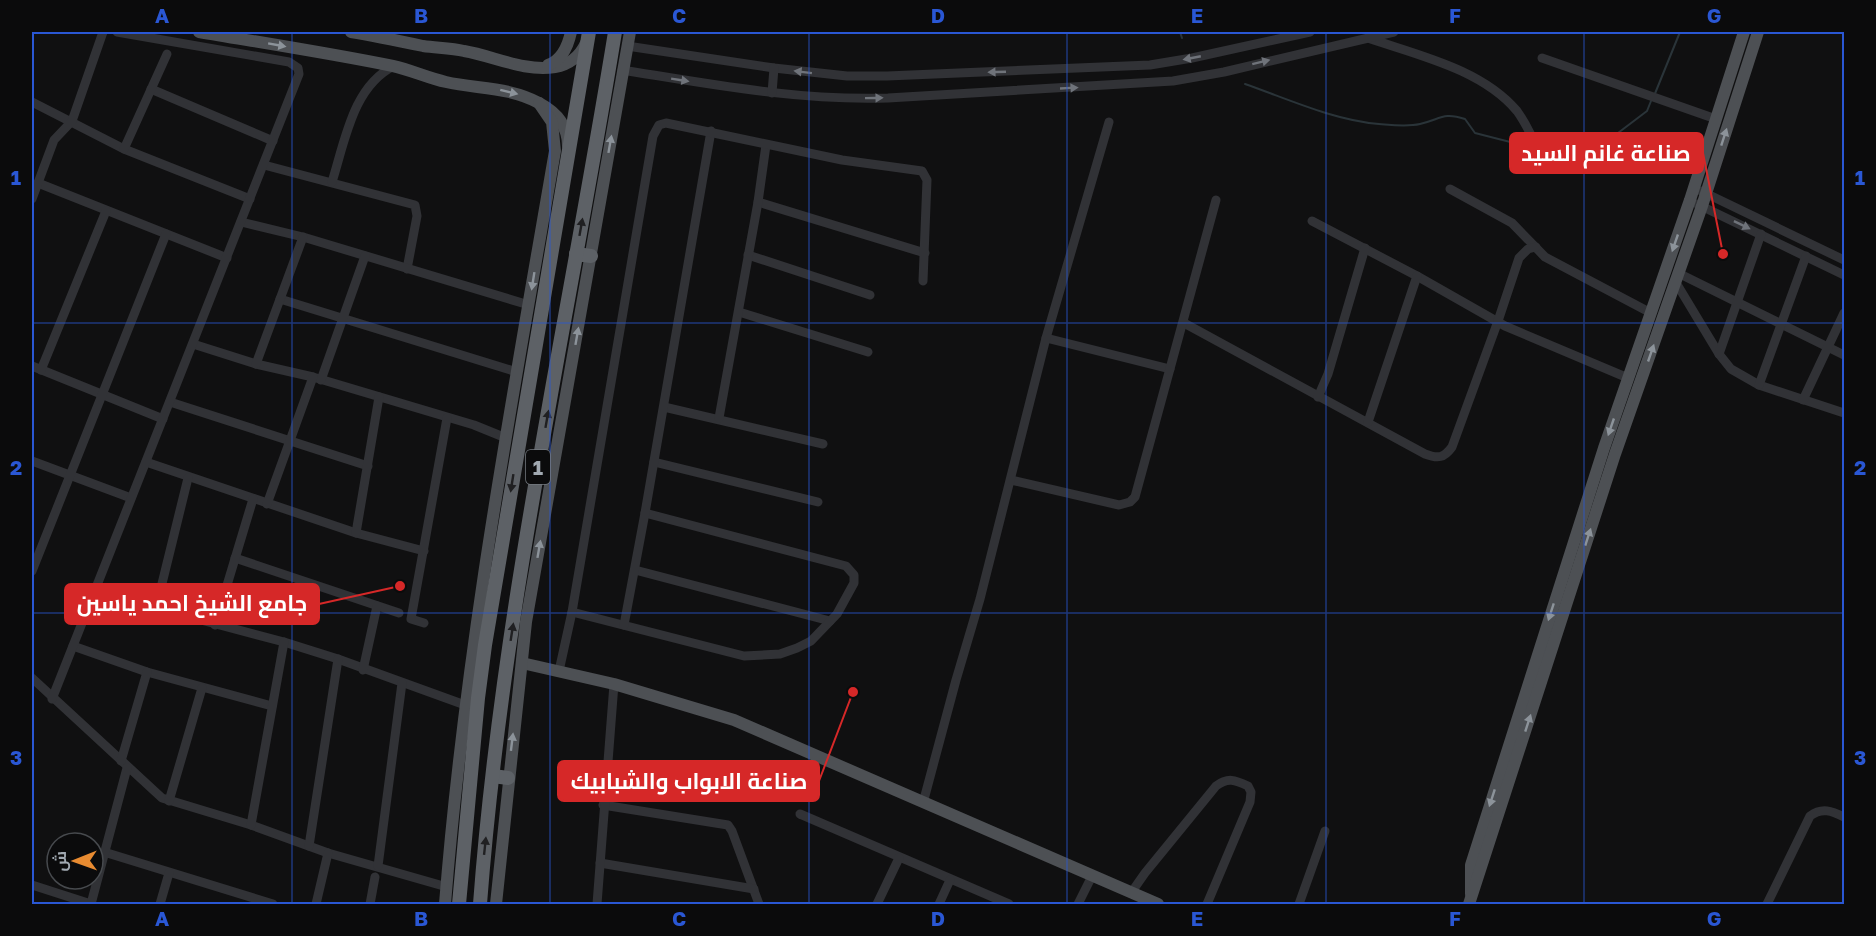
<svg xmlns="http://www.w3.org/2000/svg" width="1876" height="936" font-family="'Golos Text',Cairo,sans-serif">
<style>
.lines{fill:none;stroke-linecap:round;stroke-linejoin:round}
.stream{stroke:#2a3439;stroke-width:2}
.minor{stroke:#313236;stroke-width:9}
.major{stroke:#4d5054;stroke-width:12}
.highway{stroke:#5d6166;stroke-width:14}
.oneway{fill:#8c939a}
.oneway2{fill:#6f737a}
.oneway3{fill:#202022}
.grid{fill:none;stroke:#2a57d4;stroke-width:1.5;stroke-opacity:0.55}
.labels{text-anchor:middle;dominant-baseline:central;stroke-width:6;stroke-linejoin:round;paint-order:stroke}
.shield{fill:#0b0b0c;stroke:#747a80;stroke-width:1.5}
.shield-label{font-size:20px;font-weight:bold;fill:#a1a9b1}
.leader{fill:none;stroke:#d62828;stroke-width:2}
.callout-dot{fill:#d62828;stroke:#0b0b0c;stroke-width:2}
.callout{fill:#d62828;stroke:#d62828;stroke-width:2}
.callout-label{font-size:22px;text-anchor:middle;font-weight:bold;fill:#fff}
.neatline{fill:none;stroke:#2a57d4;stroke-width:2}
.grid-label{font-size:20px;text-anchor:middle;font-weight:bold;fill:#2a57d4}
</style>
<rect width="100%" height="100%" fill="#101011"/>
<g class="lines">
<g class="stream">
<polyline points="1180,32 1182,38"/>
<path d="M 1245,84 C 1288,99 1333,120 1379,124 C 1392,125 1407,127 1420,124 C 1441,119 1443,112 1465,119 L 1475,133 L 1526,146 L 1534,154 L 1553,159 L 1577,152 L 1614,136 L 1647,111 L 1651,101"/>
<polyline points="1654,96 1680,32"/>
</g>
<g class="minor">
<path d="M 1368,38 C 1417,55 1482,69 1517,111 C 1522,118 1527,127 1531,135"/>
<polyline points="627,46 774,68 847,76 887,76 1150,65 1192,58 1310,32"/>
<polyline points="1542,58 1716,119"/>
<path d="M 622,70 C 710,84 799,101 888,98 L 1173,81 L 1224,72 L 1394,32"/>
<polyline points="151,89 273,141"/>
<polyline points="772,93 774,68"/>
<polyline points="32,102 124,149 250,199"/>
<polyline points="124,149 167,54"/>
<polyline points="264,165 415,205 417,216 407,269"/>
<path d="M 332,182 C 345,141 353,86 394,66"/>
<polyline points="38,183 227,258"/>
<polyline points="1450,189 1512,223 1545,257 1651,313"/>
<polyline points="1701,191 1844,260"/>
<polyline points="32,199 54,140 72,121 103,32"/>
<polyline points="758,202 925,253"/>
<polyline points="1697,204 1844,275"/>
<polyline points="1312,221 1417,276 1505,326 1628,378"/>
<polyline points="241,222 303,237 529,305"/>
<polyline points="748,255 870,295"/>
<polyline points="1678,273 1844,355"/>
<polyline points="1675,281 1719,354 1731,369 1759,385 1844,413"/>
<polyline points="280,299 517,372"/>
<polyline points="739,312 868,352"/>
<path d="M 1184,323 L 1425,454 C 1438,459 1444,458 1452,447 L 1498,321 L 1519,258 L 1528,249 L 1536,247"/>
<polyline points="1046,338 1170,369"/>
<polyline points="193,344 256,364 313,377 474,425 506,438"/>
<polyline points="1719,354 1761,234"/>
<polyline points="256,364 303,237"/>
<polyline points="32,366 163,419"/>
<polyline points="41,370 106,211"/>
<polyline points="321,380 365,256"/>
<polyline points="1759,385 1806,256"/>
<polyline points="1318,397 1328,374 1365,248"/>
<polyline points="1803,400 1844,313"/>
<polyline points="170,402 368,466"/>
<polyline points="664,407 823,444"/>
<polyline points="719,418 758,202 766,145"/>
<polyline points="1368,422 1417,276"/>
<polyline points="32,461 131,498"/>
<polyline points="146,462 356,533 424,551"/>
<polyline points="654,462 818,502"/>
<polyline points="1011,480 1119,505 1130,502 1135,497 1216,200"/>
<polyline points="267,504 313,377"/>
<polyline points="356,533 379,397"/>
<polyline points="235,558 399,613"/>
<polyline points="635,570 830,621"/>
<polyline points="32,571 166,234"/>
<polyline points="96,587 156,608 284,642 338,659 465,705"/>
<polyline points="156,608 188,478"/>
<polyline points="572,612 744,656 780,654 797,648 811,641 837,614 854,583 854,575 846,566 645,513"/>
<polyline points="424,623 411,619 447,418"/>
<polyline points="215,625 253,499"/>
<polyline points="624,625 645,513 711,131"/>
<polyline points="73,646 147,672 272,706"/>
<polyline points="363,670 377,606"/>
<polyline points="559,671 572,612 653,136 659,125 666,123 842,160 922,171 927,180 923,281"/>
<polyline points="32,678 162,798 251,825 328,853 447,887"/>
<polyline points="52,699 299,74 298,68 289,62 117,32"/>
<polyline points="121,761 147,672"/>
<polyline points="169,801 202,688"/>
<polyline points="923,803 956,680 980,599 1046,338 1109,122"/>
<polyline points="603,805 728,825 732,831 759,904"/>
<polyline points="800,814 1009,904"/>
<polyline points="251,825 284,642"/>
<polyline points="309,846 338,659"/>
<polyline points="104,852 273,904"/>
<polyline points="600,863 754,889"/>
<polyline points="378,866 402,683"/>
<polyline points="32,885 91,904"/>
<path d="M 1131,893 L 1145,873 L 1216,786 C 1228,777 1235,780 1248,786 L 1251,792 L 1250,802 L 1207,904"/>
<polyline points="91,904 127,768"/>
<polyline points="160,904 169,873"/>
<polyline points="316,904 328,853"/>
<polyline points="370,904 375,877"/>
<polyline points="597,904 614,684"/>
<polyline points="877,904 899,858"/>
<polyline points="939,904 950,880"/>
<polyline points="1078,904 1092,876"/>
<polyline points="1299,904 1325,831"/>
<path d="M 1767,904 L 1810,816 C 1822,807 1832,811 1844,817"/>
</g>
<g class="major">
<path d="M 199,32 C 264,43 329,53 393,66 C 411,70 428,78 446,82 C 477,89 510,87 539,103 C 556,112 568,126 568,146"/>
<path d="M 351,32 C 375,36 399,41 423,46 C 437,48 451,48 464,51 C 494,56 524,72 555,67 C 569,65 580,56 586,43"/>
<path d="M 548,65 C 562,60 568,46 571,32"/>
<polyline points="522,663 614,684 734,720 1158,904"/>
<polyline points="1471,894 1471,865 1604,448 1690,200 1744,32"/>
<path d="M 445,904 C 465,651 512,401 555,151 L 552,122 L 539,103"/>
<polyline points="496,904 526,622 630,32"/>
<polyline points="1469,904 1615,454 1702,206 1758,32"/>
</g>
<g class="highway">
<polyline points="576,254 591,256"/>
<polyline points="493,776 508,778"/>
<polyline points="459,904 478,698 485,645 589,32"/>
<path d="M 480,904 C 502,611 568,322 615,32"/>
</g>
</g>
<defs><path id="oneway-solid" d="M-6-.8H1V-3.2L6.5 0L1 3.2V.8H-6Z" transform="scale(1.5)"/></defs>
<g class="oneway">
<use href="#oneway-solid" transform="translate(277 45) rotate(10)"/>
<use href="#oneway-solid" transform="translate(509 92) rotate(14)"/>
<use href="#oneway-solid" transform="translate(1724 137) rotate(-72)"/>
<use href="#oneway-solid" transform="translate(610 144) rotate(-80)"/>
<use href="#oneway-solid" transform="translate(1675 243) rotate(109)"/>
<use href="#oneway-solid" transform="translate(533 281) rotate(99)"/>
<use href="#oneway-solid" transform="translate(577 336) rotate(-80)"/>
<use href="#oneway-solid" transform="translate(1651 353) rotate(-71)"/>
<use href="#oneway-solid" transform="translate(1611 427) rotate(109)"/>
<use href="#oneway-solid" transform="translate(1588 537) rotate(-72)"/>
<use href="#oneway-solid" transform="translate(539 549) rotate(-80)"/>
<use href="#oneway-solid" transform="translate(1551 612) rotate(108)"/>
<use href="#oneway-solid" transform="translate(1528 723) rotate(-72)"/>
<use href="#oneway-solid" transform="translate(512 742) rotate(-83)"/>
<use href="#oneway-solid" transform="translate(1492 798) rotate(108)"/>
</g>
<g class="oneway2">
<use href="#oneway-solid" transform="translate(1192 58) rotate(169)"/>
<use href="#oneway-solid" transform="translate(1261 62) rotate(-14)"/>
<use href="#oneway-solid" transform="translate(803 72) rotate(-173)"/>
<use href="#oneway-solid" transform="translate(997 72) rotate(178)"/>
<use href="#oneway-solid" transform="translate(680 80) rotate(9)"/>
<use href="#oneway-solid" transform="translate(1069 88) rotate(-3)"/>
<use href="#oneway-solid" transform="translate(874 98) rotate(-1)"/>
<use href="#oneway-solid" transform="translate(1742 225) rotate(26)"/>
</g>
<g class="oneway3">
<use href="#oneway-solid" transform="translate(581 227) rotate(-80)"/>
<use href="#oneway-solid" transform="translate(547 419) rotate(-80)"/>
<use href="#oneway-solid" transform="translate(512 483) rotate(99)"/>
<use href="#oneway-solid" transform="translate(512 632) rotate(-81)"/>
<use href="#oneway-solid" transform="translate(485 846) rotate(-84)"/>
</g>
<path class="grid" d="M 292,32 L 292,904M 550,32 L 550,904M 809,32 L 809,904M 1067,32 L 1067,904M 1326,32 L 1326,904M 1584,32 L 1584,904M 32,323 L 1844,323M 32,613 L 1844,613"/>
<g class="labels">
<rect class="shield" x="526" y="450" width="24" height="34" rx="4.5"/>
<g class="shield-label">
<text x="538" y="467">1</text>
</g>
</g>
<path class="leader" d="M1723 254L1703 153M400 586L319 604M853 692L819 781"/>
<g class="callout-dot">
<circle cx="1723" cy="254" r="6"/>
<circle cx="400" cy="586" r="6"/>
<circle cx="853" cy="692" r="6"/>
</g>
<g class="callout">
<rect x="1510" y="133" width="193" height="40" rx="6"/>
<rect x="65" y="584" width="254" height="40" rx="6"/>
<rect x="558" y="761" width="261" height="40" rx="6"/>
</g>
<g class="callout-label">
<text x="1606" y="161">صناعة غانم السيد</text>
<text x="192" y="611">جامع الشيخ احمد ياسين</text>
<text x="689" y="789">صناعة الابواب والشبابيك</text>
</g>
<rect width="1876" height="936" fill="none" stroke="#0b0b0c" stroke-width="66"/>
<g transform="translate(75 861) rotate(269)"><circle r="28" fill="#0b0b0c" stroke="#474a4e" stroke-width="1.5"/>
<path d="M0-4.5L10 22L0 15L-10 22Z" fill="#e88b31"/>
<text y="-9" font-size="16" font-weight="bold" text-anchor="middle" fill="#a1a9b1">ش</text>
</g>
<rect x="33" y="33" width="1810" height="870" class="neatline"/>
<g class="grid-label">
<text x="162" y="23">A</text>
<text x="421" y="23">B</text>
<text x="679" y="23">C</text>
<text x="938" y="23">D</text>
<text x="1197" y="23">E</text>
<text x="1455" y="23">F</text>
<text x="1714" y="23">G</text>
<text x="16" y="185">1</text>
<text x="1860" y="185">1</text>
<text x="16" y="475">2</text>
<text x="1860" y="475">2</text>
<text x="16" y="765">3</text>
<text x="1860" y="765">3</text>
<text x="162" y="926">A</text>
<text x="421" y="926">B</text>
<text x="679" y="926">C</text>
<text x="938" y="926">D</text>
<text x="1197" y="926">E</text>
<text x="1455" y="926">F</text>
<text x="1714" y="926">G</text>
</g>
</svg>
